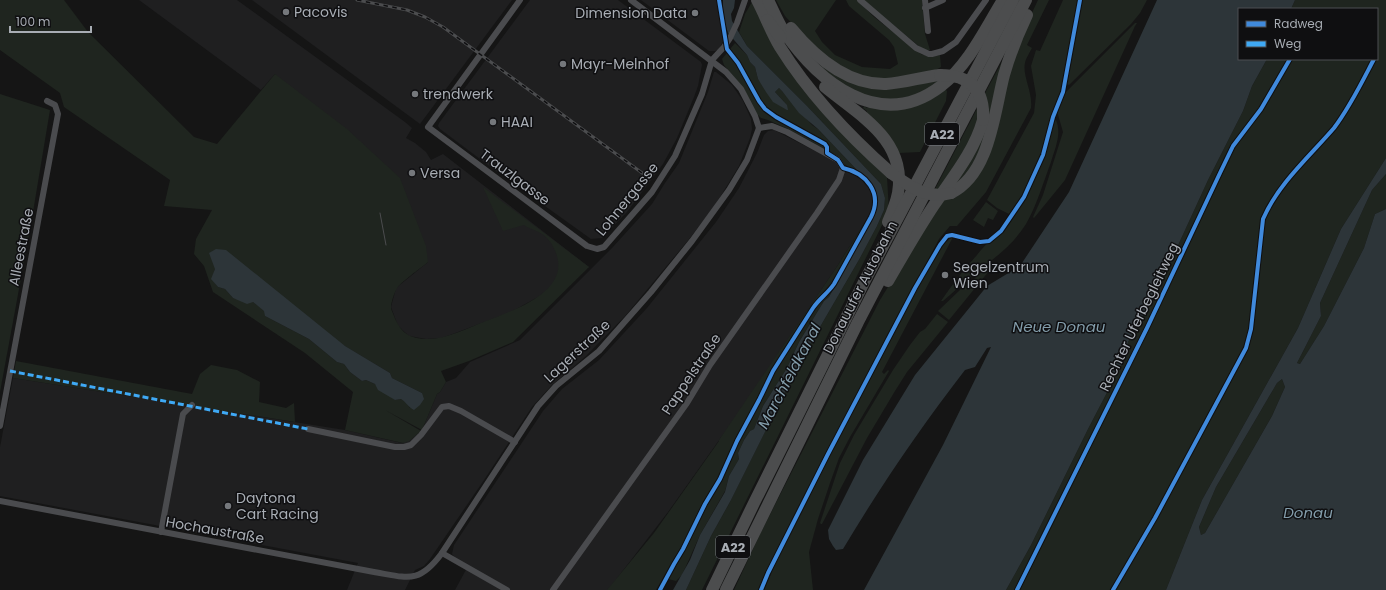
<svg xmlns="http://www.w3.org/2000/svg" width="1386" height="590" font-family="Poppins,sans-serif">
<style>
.built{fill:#1f1f20}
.green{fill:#1f251f;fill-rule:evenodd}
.water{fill:#2d3539;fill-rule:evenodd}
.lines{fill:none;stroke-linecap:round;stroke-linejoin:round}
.minor{stroke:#4a4b4e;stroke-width:6}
.motorway{stroke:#4c4d4e;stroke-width:12}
.tram{stroke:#4b4c4e;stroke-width:1}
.rail-casing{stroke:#4b4c4e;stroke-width:3}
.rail{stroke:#0f0f11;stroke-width:1.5;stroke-dasharray:4.5;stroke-linecap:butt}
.motorway-bridge{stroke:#4c4d4e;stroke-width:12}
.quiet{stroke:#3fa9f5;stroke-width:3;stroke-dasharray:6 3;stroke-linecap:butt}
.cycleway-casing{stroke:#0f0f11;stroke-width:6}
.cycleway{stroke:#408adc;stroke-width:4}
.poi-dot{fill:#75787c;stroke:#0f0f11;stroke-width:1.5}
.labels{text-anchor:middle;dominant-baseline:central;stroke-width:3;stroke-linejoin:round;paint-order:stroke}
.shield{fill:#0f0f11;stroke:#7a7e83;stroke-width:1}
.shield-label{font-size:13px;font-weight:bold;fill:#a8adb4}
.poi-label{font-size:14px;fill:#a8adb4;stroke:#0f0f11;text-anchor:start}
.street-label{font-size:14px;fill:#a8adb4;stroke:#0f0f11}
.water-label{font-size:15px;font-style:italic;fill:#839dab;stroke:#0f0f11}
</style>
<rect width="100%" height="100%" fill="#151515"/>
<g class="built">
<polygon points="139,0 237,0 405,122 412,128 406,138 415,143 426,152 431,160 443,154 589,267 538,297 511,312 442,338 426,339 409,336 398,326 391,307 396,288 428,262 275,74 261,90"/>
<polygon points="252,0 512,0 420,124"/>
<polygon points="530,0 618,0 701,62 702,65 698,86 694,97 677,138 663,164 627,212 602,238 591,239 492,168 440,129 438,126 439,123"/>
<polygon points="641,0 719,0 726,36 720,47 718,50 715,51 709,51"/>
<polygon points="714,72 716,72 732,85 743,101 751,119 752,129 750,138 739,166 714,207 690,238 626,315 586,356 551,386 532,407 484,480 430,559 424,566 415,570 405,590 347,590 358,563 0,496 0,447 13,378 345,430 402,443 422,430 437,394 440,392 446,382 456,378 470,362 520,340 612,248 652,204 665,183 679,163 708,92"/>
<polygon points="774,130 833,160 866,183 869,185 873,199 873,206 870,214 838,265 737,415 668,512 608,590 455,590 468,566 455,558 452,554 454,545 543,411 562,389 599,360 647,308 716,222 739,188 757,153 764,135 768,131"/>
</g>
<g class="green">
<path d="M 0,0 L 64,0 L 88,32 L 194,137 L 217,144 L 275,74 L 347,129 L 400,178 L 426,246 L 428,262 C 421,268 399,283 396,290 C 394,294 391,303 391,307 C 391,310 393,313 394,316 C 400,331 407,338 425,339 C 446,340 467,328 486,321 C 511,311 568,293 557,256 C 555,250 552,243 547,238 C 541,231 531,230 524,225 L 503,231 L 483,187 L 589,267 L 513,342 L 469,361 L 441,371 L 446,382 L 440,392 L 437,394 L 422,430 L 385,410 L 421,431 L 409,441 L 403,443 L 345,430 L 353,392 L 305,353 L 213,292 L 204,266 L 194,254 L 196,239 L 212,210 L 164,206 L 170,180 L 64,107 L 60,93 L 0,50 ZM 215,269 L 390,373 L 392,378 L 422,393 L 410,408 L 406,402 L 401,399 L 395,400 L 375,384 L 366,380 L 362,381 L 350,372 L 344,364 L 337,362 L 309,339 L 265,316 L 265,311 L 253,302 L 233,298 L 225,289 L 218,287 L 212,279 Z"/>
<polygon points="776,0 836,0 815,31 822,42 835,55 862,67 890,69 898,64 894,47 889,40 849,6 846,0 857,0 874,17 921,54 932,57 940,55 941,67 932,72 881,80 851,73 823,54 805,38 785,16"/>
<polygon points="863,0 922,0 925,34 930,50 924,50 920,47"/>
<path d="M 1038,0 L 1049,0 L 1027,45 L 1032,48 C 1030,52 1026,58 1025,63 C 1022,75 1033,93 1031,108 L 986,192 L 957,226 L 950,226 L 939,239 L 822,463 L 768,569 L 759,590 L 734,590 L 760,534 L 880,300 L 941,200 L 962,191 L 1004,88 L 1021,36 Z"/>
<polygon points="1063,0 1078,0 1061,91 1050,121 1040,159 1026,190 1011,215 997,208 987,200 1034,113 1036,95 1031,66 1036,50 1040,51"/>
<polygon points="1081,0 1147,0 1140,13 1131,24 1069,85 1067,84"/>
<polygon points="1295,0 1386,0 1386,158 1341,229 1298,328 1202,500 1166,590 1006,590 1031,545 1088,429 1126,356 1128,342 1158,289 1208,180 1243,111 1252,86 1267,59 1377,59 1377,9 1291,9"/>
<polygon points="752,2 776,48 887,177 889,211 702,590 686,590 711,536 731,500 802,358 860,258 877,226 884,210 885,198 881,184 807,106 747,46 739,32 745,14"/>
<polygon points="1135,23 1137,23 1135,26 1065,180 1034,218 1033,217 1043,195 1063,132 1057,111 1065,93"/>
<path d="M 792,34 L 855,82 L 942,80 C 934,85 926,91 918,94 C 895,104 869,99 847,88 C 829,78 806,50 792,34 Z"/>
<path d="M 735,43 L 747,55 L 750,62 L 755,67 L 758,79 L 762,84 L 787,105 L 775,92 L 779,88 L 782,91 L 812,125 L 818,129 L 874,188 L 877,198 L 877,208 L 829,297 L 824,301 L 799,342 L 787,368 L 763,406 L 754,429 L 750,431 L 744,440 L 738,453 L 739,459 L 729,476 L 725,491 L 700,535 L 682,575 L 676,581 L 668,579 L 676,556 L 656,590 L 607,590 L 654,533 L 719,441 L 719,440 L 838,265 L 870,214 C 879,192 867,184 851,172 C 868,184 879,190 872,213 L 832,285 C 827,292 818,296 815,303 L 818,302 L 831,291 L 871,219 L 876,207 L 876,199 L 873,188 L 864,179 L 823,148 L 788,129 L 768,120 L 761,118 L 756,113 L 744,89 L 724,65 L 722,59 Z"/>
<polygon points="1004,58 983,147 971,172 949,189 976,146 984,95"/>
<polygon points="945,89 947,91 946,101 920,152 899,153 866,115 867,111 863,108 864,106 867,108 868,107 927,99 936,96"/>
<polygon points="0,94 50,110 31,224 0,392"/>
<polygon points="979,105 976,131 938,191 934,191"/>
<path d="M 1056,120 C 1062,134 1055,148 1051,162 C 1043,183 1037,205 1026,224 C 1011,248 989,262 968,279 C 959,286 952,294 943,301 L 941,301 C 952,285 964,269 977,255 C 980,251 985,245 989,242 C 994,238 999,236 1004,231 C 1029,199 1044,160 1054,121 Z"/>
<polygon points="1386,174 1386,209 1375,214 1364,248 1324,326 1300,364 1297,363 1321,316 1320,303 1372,190"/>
<polygon points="986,202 998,211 993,220 988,218 984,227 973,220"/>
<path d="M 953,237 L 882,372 L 884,374 L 888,370 L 889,371 L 850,437 L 839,458 L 830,483 L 818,519 L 809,552 L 813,590 L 764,590 L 783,546 L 927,270 C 935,259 941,243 953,237 Z"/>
<polygon points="992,264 993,264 993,266 949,320 938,311 960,290"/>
<polygon points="937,314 948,322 907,372 895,391 867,438 822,524 821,524 820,523 840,463 854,435 893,370 910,345 920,332 925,329"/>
<polygon points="16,361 192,394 200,374 211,365 237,370 260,382 259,402 286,408 294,403 295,422 13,378"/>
<polygon points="1282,379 1285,387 1272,416 1205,533 1201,535 1199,527 1216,487 1277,383"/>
</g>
<g class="water">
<polygon points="723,0 735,0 734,8 731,14 732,21 747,46 807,106 881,184 885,198 884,210 877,226 860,258 802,358 731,500 711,536 686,590 673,590 690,560 700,535 725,492 729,476 739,459 738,453 744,440 750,431 754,429 763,406 787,368 799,342 824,301 829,297 877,208 877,198 874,188 818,129 799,113 782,91 779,88 775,92 787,105 788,110 787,110 773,102 766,92 758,79 755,67 750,62 747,55 728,33 723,16"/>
<path d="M 1157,0 L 1295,0 L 1291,9 L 1239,9 L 1239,59 L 1267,59 L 1252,86 L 1243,111 L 1208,180 L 1158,289 L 1128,342 L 1126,356 L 1088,429 L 1031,545 L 1006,590 L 864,590 L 943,445 L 991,347 L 987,348 L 975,367 L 965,370 C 921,427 880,487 843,549 L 836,550 L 833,546 L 829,539 L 828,530 L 863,460 L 915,375 L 987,286 L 1020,266 L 1069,192 Z"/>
<path d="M 1386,158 L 1386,174 L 1372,190 L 1320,303 L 1321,316 L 1297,363 L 1300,364 L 1324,326 L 1364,248 L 1375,214 L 1386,209 L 1386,590 L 1166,590 L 1202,500 L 1298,328 L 1341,229 ZM 1282,379 L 1285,387 L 1272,416 L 1205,533 L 1201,535 L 1199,527 L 1216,487 L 1277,383 Z"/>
<path d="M 216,249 L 226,250 L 345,346 L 390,373 L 392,378 L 422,393 L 424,399 L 420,405 L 414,410 C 408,407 406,402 401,399 L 395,400 L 378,390 L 375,384 L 366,380 L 362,381 L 350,372 L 344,364 L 337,362 L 309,339 L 265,316 L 264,311 L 253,302 L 247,304 L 233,298 L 225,289 L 218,287 L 211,279 L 215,269 L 209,253 Z"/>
</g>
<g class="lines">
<g class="minor">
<polyline points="520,0 428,127 587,246 597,249 604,247 652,192 675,156 702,94 712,60 724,47 730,38 737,23 745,0"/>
<polyline points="631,0 726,72 741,89 755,116 759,128"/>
<polyline points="860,0 916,48 929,54 932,54 943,51 956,42 986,0"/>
<polyline points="925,0 928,31"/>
<polyline points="925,8 943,0"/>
<polyline points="0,426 58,114 55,105 47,101"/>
<polyline points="308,429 395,447 404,447 411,445 421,435 442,407 449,406 461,411 515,442"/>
<path d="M 0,501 L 374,572 C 409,578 419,584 442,553 L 538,406 L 556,386 L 599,351 L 651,292 L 692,241 L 729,190 L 747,160 L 759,128"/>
<polyline points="161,532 183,414 192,405"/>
<polyline points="442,553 507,590"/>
<polyline points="553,590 687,403 710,365 817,213 839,180 843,168 838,160 787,132 772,126 759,128"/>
</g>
<g class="motorway">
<path d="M 757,0 C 765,15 771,32 780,47 C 810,95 848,135 891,173"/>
<path d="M 768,0 C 773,10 777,20 783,30 C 818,82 880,133 941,86 C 969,64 985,29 1003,0"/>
<polyline points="767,20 781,38"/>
<path d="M 791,28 C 815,57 847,85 886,84 C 904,83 922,77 940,75"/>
<path d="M 825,87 C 860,116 907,140 898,193 C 896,203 892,213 888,222"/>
<path d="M 951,193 C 990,174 994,113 1004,75 C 1010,54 1018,34 1027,15"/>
<path d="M 888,281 C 903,255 918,229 934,205 C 952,178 974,152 983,120"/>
<polyline points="712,590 754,503 864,282 1013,0"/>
<polyline points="726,590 858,322 1026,0"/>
</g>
<polyline class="tram" points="380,213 386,245"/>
<g class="rail-casing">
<polyline id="rail" points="357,0 407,10 425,17 443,27 649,178"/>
</g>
<use href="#rail" class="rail"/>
<g class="motorway-bridge">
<path d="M 940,75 C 970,75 985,90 983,120"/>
<path d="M 891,173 C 909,186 927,200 951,193"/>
</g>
<polyline class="quiet" points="10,371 308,429"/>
<g class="cycleway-casing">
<g id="cycleway">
<path d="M 660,590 L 674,564 L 683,549 L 705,504 L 720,479 L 737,441 L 759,400 L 773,371 L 813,308 C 819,299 828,293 834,284 L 871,217 C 883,193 866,173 843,168 L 838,160 L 827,153 L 827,147 L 825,144 L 776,117 L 765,109 L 759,101 L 738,63 L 727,49 L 719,0"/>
<polyline points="761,590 768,573 828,454 915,288 940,245 947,236 952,235 980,242 989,241 1001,231 1024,197 1043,155 1053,117 1063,92 1080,0"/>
<polyline points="1017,590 1147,328 1220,173 1233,146 1261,109 1290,59"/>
<path d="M 1113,590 L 1155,518 L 1246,348 L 1251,329 L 1263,219 C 1278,184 1309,157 1334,128 C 1350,107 1362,82 1374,59"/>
</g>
</g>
<use href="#cycleway" class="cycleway"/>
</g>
<g class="poi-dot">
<circle cx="286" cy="12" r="4"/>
<circle cx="695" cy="13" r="4"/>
<circle cx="563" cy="64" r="4"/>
<circle cx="415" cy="94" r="4"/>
<circle cx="493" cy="122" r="4"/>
<circle cx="412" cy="173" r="4"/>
<circle cx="945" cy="275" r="4"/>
<circle cx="228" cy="506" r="4"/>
</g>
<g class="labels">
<g class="shield">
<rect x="925" y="123" width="34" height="22" rx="3"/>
<rect x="716" y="536" width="34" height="22" rx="3"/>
</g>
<g class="shield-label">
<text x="942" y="134">A22</text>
<text x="733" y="547">A22</text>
</g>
<g class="poi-label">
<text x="294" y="12">Pacovis</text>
<text x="687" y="13" text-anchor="end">Dimension Data</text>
<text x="571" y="64">Mayr-Melnhof</text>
<text x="423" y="94">trendwerk</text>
<text x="501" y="122">HAAI</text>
<text x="420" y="173">Versa</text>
<text x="953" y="267">Segelzentrum<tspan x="953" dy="16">Wien</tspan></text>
<text x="236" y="498">Daytona<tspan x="236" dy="16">Cart Racing</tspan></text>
</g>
<g class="street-label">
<text transform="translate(515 177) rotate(37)">Trauzlgasse</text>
<text transform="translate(627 199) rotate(-51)">Lohnergasse</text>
<text transform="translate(21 247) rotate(-79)">Alleestraße</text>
<text transform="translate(860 287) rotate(-63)">Donauufer Autobahn</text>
<text transform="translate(1139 317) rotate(-64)">Rechter Uferbegleitweg</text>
<text transform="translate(577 351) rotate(-43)">Lagerstraße</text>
<text transform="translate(691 374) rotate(-56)">Pappelstraße</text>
<text transform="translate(215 530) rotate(10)">Hochaustraße</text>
</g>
<g class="water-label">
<text x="1059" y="326">Neue Donau</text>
<text transform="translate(789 376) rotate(-62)">Marchfeldkanal</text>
<text x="1308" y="512">Donau</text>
</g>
</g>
<rect x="1238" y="8" width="140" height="52" fill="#0f0f11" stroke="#4c4e52"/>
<rect x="1246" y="21" width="20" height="6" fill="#408adc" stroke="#4c4e52"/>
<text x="1274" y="28" font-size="12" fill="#a8adb4">Radweg</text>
<rect x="1246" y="41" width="20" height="6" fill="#3fa9f5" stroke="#4c4e52"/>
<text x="1274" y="48" font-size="12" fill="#a8adb4">Weg</text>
<path d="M10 26v6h81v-6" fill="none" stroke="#a8adb4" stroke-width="2"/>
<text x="16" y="26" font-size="12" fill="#a8adb4" stroke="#0f0f11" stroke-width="3" paint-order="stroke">100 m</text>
</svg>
